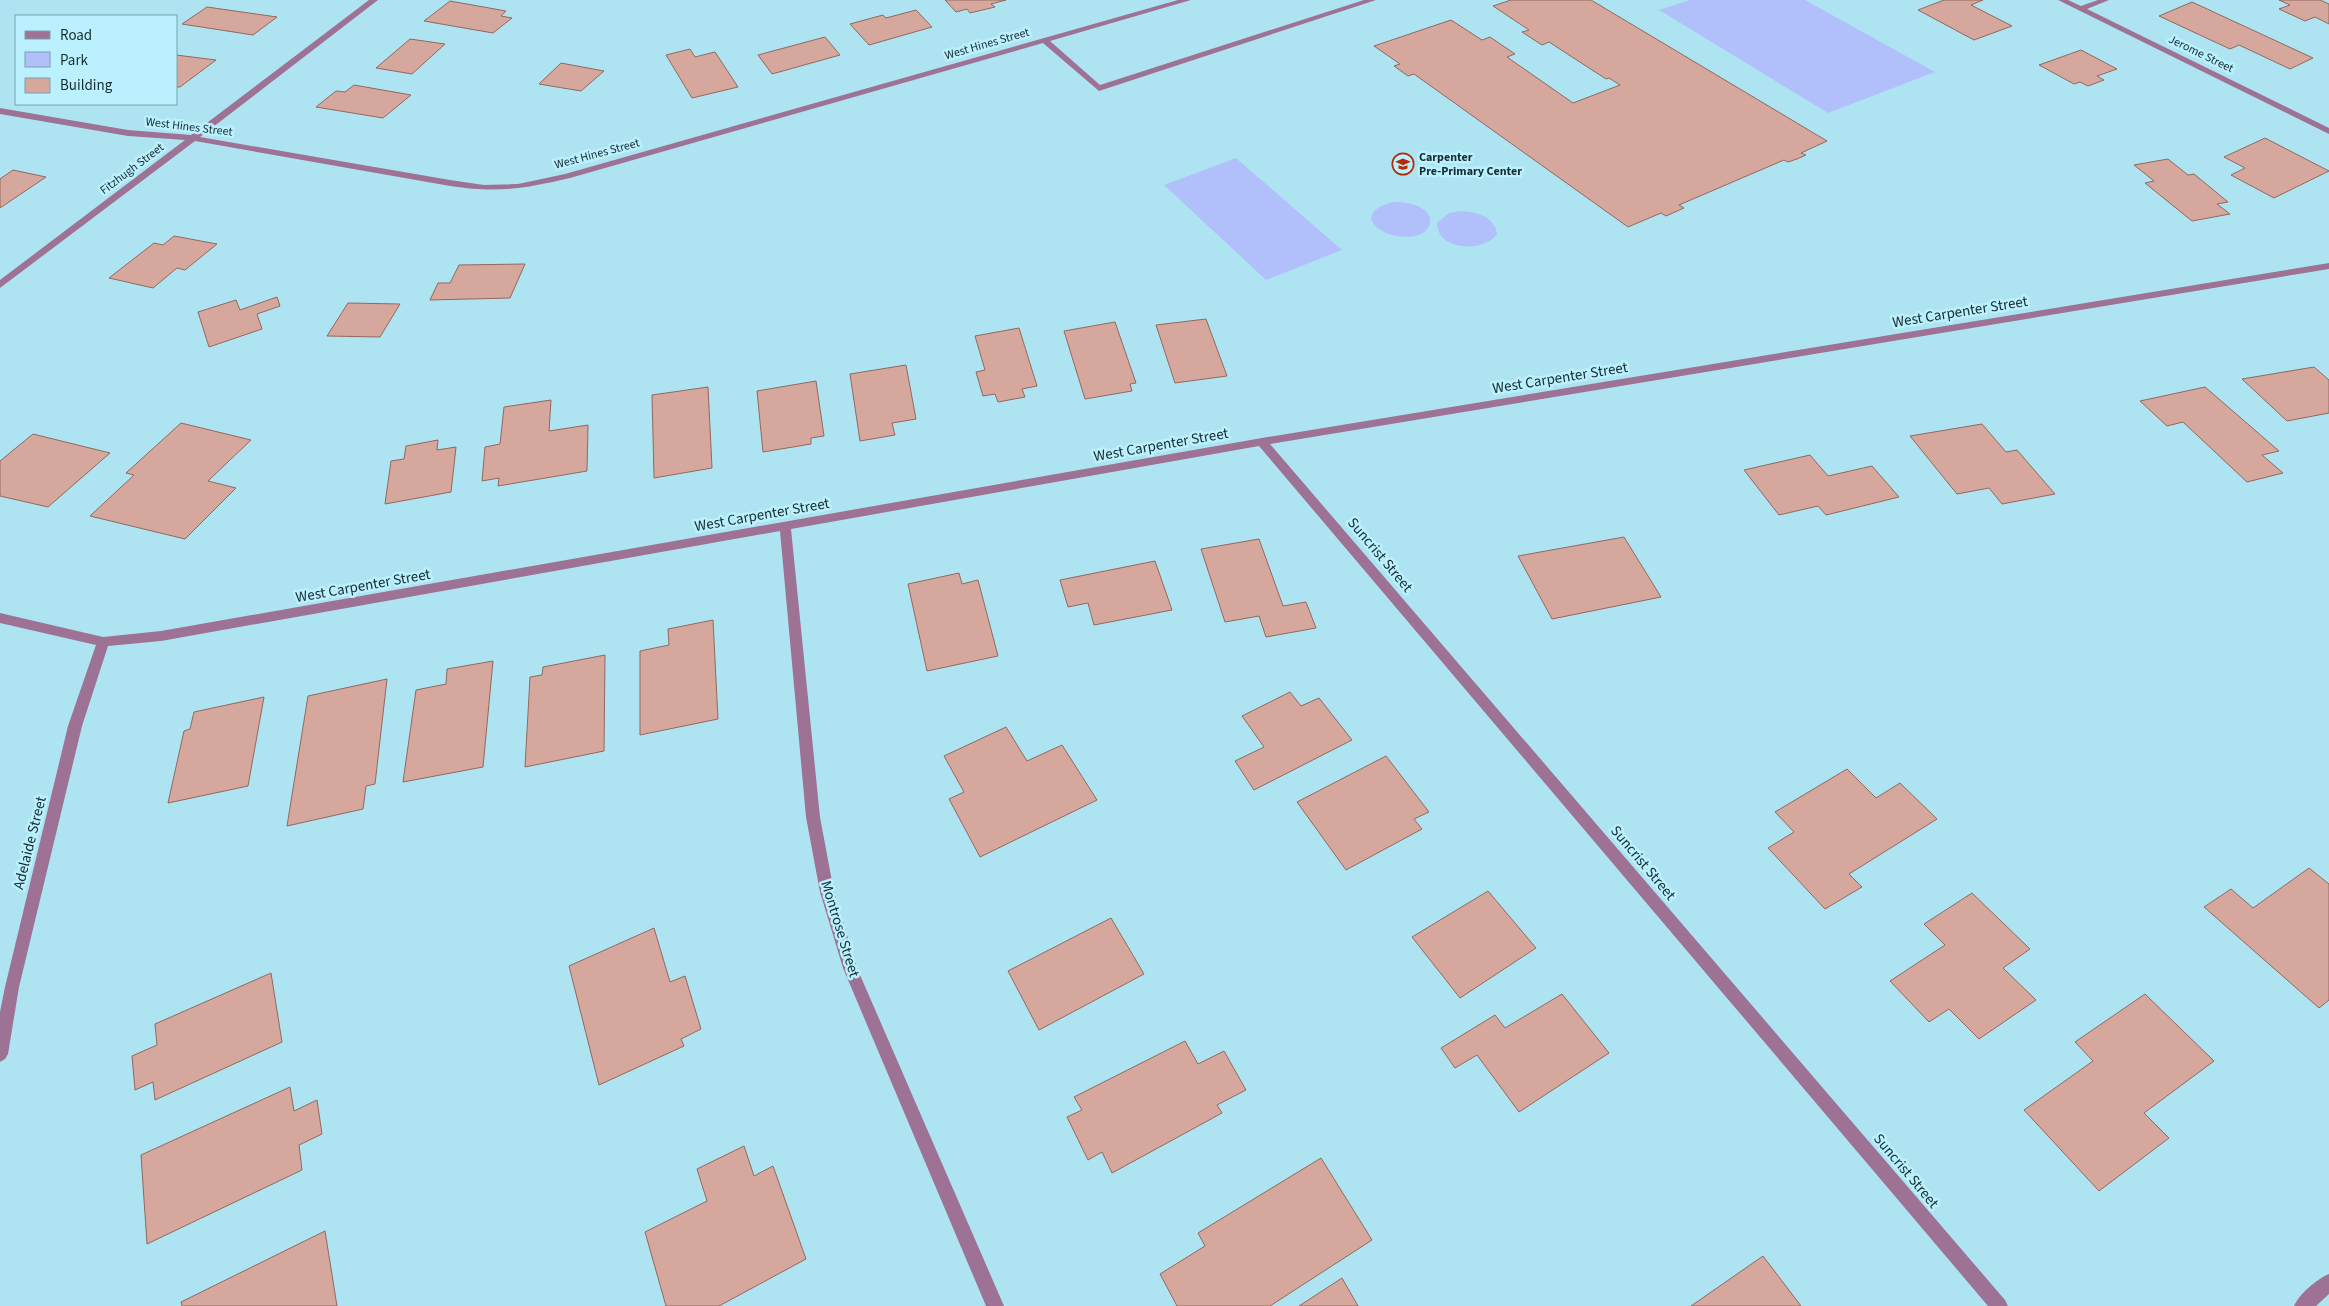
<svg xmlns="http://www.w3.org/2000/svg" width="2329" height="1306" font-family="'Source Sans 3',sans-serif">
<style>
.green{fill:#b1c0fb}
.building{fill:#d6a89d;stroke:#92685e}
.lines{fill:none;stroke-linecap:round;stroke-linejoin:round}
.minor{fill:#9d7294;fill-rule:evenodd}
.labels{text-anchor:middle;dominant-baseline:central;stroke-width:5;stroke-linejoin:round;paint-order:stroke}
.far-street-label{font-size:12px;fill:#162c30;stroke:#bbf1fe}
.far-poi-label{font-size:12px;font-weight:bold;fill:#162c30;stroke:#bbf1fe;text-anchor:start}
.street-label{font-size:15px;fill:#162c30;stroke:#bbf1fe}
</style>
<rect width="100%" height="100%" fill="#aee4f1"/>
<g class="green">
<polygon points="1690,0 1805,0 1935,72 1828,113 1659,10"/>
<polygon points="1236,158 1342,250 1266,280 1164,185"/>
<path d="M 1393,202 C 1404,202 1414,203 1423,209 C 1437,219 1429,233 1415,236 C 1384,242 1347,214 1393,202 Z"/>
<path d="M 1460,211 C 1475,212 1494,215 1497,234 C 1484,253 1437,251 1437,223 L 1449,213 Z"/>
</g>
<g class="building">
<polygon points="945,0 1006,0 991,4 995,7 970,13 967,9 956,12"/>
<polygon points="1511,0 1591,0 1827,141 1801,153 1806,155 1797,159 1788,162 1784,160 1679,205 1684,208 1666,216 1661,213 1628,227 1414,74 1408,76 1394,66 1400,64 1374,46 1451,20 1482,40 1490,37 1515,54 1507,57 1573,103 1620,85 1609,78 1606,79 1549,42 1542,45 1522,32 1529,30 1493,6"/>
<polygon points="1944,0 1983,0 1971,5 2012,26 1974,40 1918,10"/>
<polygon points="2279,0 2320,0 2329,4 2329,24 2315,17 2305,21 2279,9 2290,5"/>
<polygon points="450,1 506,11 501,16 512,18 493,33 424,21"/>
<polygon points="2192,2 2313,58 2290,69 2239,45 2230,49 2159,16"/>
<polygon points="207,7 277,17 253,35 182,24"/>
<polygon points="916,10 932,27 869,45 850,24 883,15 886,18"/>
<polygon points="825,37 840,55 772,74 758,55"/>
<polygon points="410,39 445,44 412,74 376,68"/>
<polygon points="690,49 695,57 715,52 738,87 692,98 666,55"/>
<polygon points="2081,50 2117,69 2097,76 2104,80 2088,86 2080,82 2074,84 2039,65"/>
<polygon points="176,55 216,60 180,87 176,87"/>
<polygon points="561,63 604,71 581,91 539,84"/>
<polygon points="354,85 411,95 383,118 316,107 336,91 345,92"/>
<polygon points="2265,138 2329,171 2274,198 2231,175 2245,168 2224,157"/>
<polygon points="2168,159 2188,175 2194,174 2228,202 2217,204 2230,214 2192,221 2145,183 2154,181 2134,165"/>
<polygon points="13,170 46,177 0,208 0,179"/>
<polygon points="174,236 217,244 185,270 177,268 153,288 109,278 154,243 163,245"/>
<polygon points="525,264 510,298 430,300 438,283 450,283 459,265"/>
<polygon points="277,297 280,306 257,314 262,329 209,347 198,312 236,300 240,310"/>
<polygon points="348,303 400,304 380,337 327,336"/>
<polygon points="1206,319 1227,376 1175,383 1156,325"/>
<polygon points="1115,322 1136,383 1130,384 1132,391 1085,399 1064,331"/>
<polygon points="1019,328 1037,386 1022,389 1025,397 998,402 995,394 983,396 976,372 985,370 975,336"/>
<polygon points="906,365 916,419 892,423 895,435 860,441 850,374"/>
<polygon points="2314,367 2329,380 2329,413 2287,421 2242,379"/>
<polygon points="816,381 824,436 811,438 811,444 763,452 757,391"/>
<polygon points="708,387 712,468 654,478 652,395"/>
<polygon points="2205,387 2279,451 2262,455 2283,473 2247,482 2183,422 2167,426 2140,401"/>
<polygon points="551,400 549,431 588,425 587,471 498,486 499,478 482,481 485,447 500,444 504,407"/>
<polygon points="181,423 251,440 208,481 236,488 185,539 90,516 134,475 126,473"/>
<polygon points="1982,424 2006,452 2017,450 2055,494 2002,504 1989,488 1957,494 1910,436"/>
<polygon points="33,434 110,453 48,507 0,496 0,461"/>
<polygon points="438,440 437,450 456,447 451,492 385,504 391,461 404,459 406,446"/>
<polygon points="1810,455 1828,476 1872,466 1899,497 1826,515 1818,506 1779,515 1744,470"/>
<polygon points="1624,537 1661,597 1552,619 1518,556"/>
<polygon points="1259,539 1283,606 1306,602 1316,628 1266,637 1259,616 1225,622 1201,549"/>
<polygon points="1155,561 1172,610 1094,625 1088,603 1068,607 1060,580"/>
<polygon points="959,573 962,584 978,580 998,656 927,671 908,584"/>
<polygon points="713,620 718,719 640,735 640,651 669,645 668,629"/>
<polygon points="605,655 604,751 525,767 530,677 542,675 543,667"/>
<polygon points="493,661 483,767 403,782 416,690 446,684 447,669"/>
<polygon points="387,679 375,784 366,786 363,809 287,826 308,696"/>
<polygon points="1290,692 1301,706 1319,698 1352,740 1254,790 1235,761 1264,747 1242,716"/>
<polygon points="264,697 248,786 168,803 184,731 190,729 194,712"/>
<polygon points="1006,727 1027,761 1062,745 1097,800 980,857 949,799 964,792 944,756"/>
<polygon points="1386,756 1429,812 1414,819 1422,829 1346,870 1297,802"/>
<polygon points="1847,769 1876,798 1900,783 1937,819 1849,874 1862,887 1825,909 1768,848 1794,832 1775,812"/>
<polygon points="2309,868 2329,884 2329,1000 2319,1008 2204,907 2231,889 2253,908"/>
<polygon points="1488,891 1536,948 1460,998 1412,937"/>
<polygon points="1972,893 2030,949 2003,968 2036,1000 1979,1039 1949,1009 1929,1022 1890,981 1945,945 1924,924"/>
<polygon points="1111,918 1144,974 1039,1030 1008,971"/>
<polygon points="654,928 670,982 685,976 701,1029 681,1039 684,1046 599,1085 569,966"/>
<polygon points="271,973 282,1042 155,1100 153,1082 135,1090 132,1056 157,1045 155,1024"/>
<polygon points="1562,994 1609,1053 1519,1112 1477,1055 1455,1068 1441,1048 1495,1015 1505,1028"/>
<polygon points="2145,994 2214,1061 2144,1113 2169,1138 2099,1191 2024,1110 2093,1061 2075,1042"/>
<polygon points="1185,1041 1198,1064 1224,1051 1246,1090 1217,1105 1222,1113 1112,1173 1102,1152 1088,1160 1067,1117 1082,1110 1074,1097"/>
<polygon points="290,1087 294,1111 317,1100 322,1134 299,1145 302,1170 147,1244 141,1155"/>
<polygon points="744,1146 754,1176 773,1166 806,1259 719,1306 666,1306 645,1232 707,1201 697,1169"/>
<polygon points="1321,1158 1372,1240 1270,1306 1177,1306 1160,1274 1205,1246 1198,1233"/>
<polygon points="325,1231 337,1306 182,1306 181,1302"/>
<polygon points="1763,1256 1801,1306 1691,1306"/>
<polygon points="1342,1278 1358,1306 1299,1306"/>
</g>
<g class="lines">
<g class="minor">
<path d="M 369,0 L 378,0 L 200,137 L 450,180 L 484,185 L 518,184 L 565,174 L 1178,0 L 1191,0 L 1050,41 L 1100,85 L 1364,0 L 1376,0 L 1099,91 L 1043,43 L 570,178 C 523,189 498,193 450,186 L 195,141 L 0,288 L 0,280 L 185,140 L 128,136 L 0,114 L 0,108 L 128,130 L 191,135 Z"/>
<polygon points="2058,0 2068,0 2081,6 2098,0 2109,0 2087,9 2329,128 2329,134"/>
<polygon points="2329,263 2329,269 1270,444 2005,1300 2008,1306 1988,1306 1259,446 791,529 820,817 834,892 857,968 1004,1306 986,1306 843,968 820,892 806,817 780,531 161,641 108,646 82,726 19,987 8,1054 5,1059 0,1062 0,1012 5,987 68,726 96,645 0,623 0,613 103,637 161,631 1262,438"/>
<path d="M 2329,1274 L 2329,1294 L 2316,1306 L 2294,1306 C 2299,1294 2317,1279 2329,1274 Z"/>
</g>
</g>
<defs>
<g id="school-ring" transform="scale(1.125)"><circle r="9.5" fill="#bbf1fe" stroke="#b52a07" stroke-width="1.5"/><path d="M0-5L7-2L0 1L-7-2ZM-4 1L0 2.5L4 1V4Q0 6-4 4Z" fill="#b52a07"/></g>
</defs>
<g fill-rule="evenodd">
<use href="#school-ring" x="1403" y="164"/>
</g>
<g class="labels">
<g class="far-street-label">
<text transform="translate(987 44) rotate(-16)">West Hines Street</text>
<text transform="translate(2201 54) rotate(26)">Jerome Street</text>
<text transform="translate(189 127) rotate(7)">West Hines Street</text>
<text transform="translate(597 154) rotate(-15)">West Hines Street</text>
<text transform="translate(132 169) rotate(-37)">Fitzhugh Street</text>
</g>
<g class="far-poi-label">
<text x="1419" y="157">Carpenter<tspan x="1419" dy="14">Pre-Primary Center</tspan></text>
</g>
<g class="street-label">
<text transform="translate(1960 312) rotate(-9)">West Carpenter Street</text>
<text transform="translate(1560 378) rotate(-9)">West Carpenter Street</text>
<text transform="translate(1161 445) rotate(-10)">West Carpenter Street</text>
<text transform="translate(762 515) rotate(-10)">West Carpenter Street</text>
<text transform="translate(1380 555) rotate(50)">Suncrist Street</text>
<text transform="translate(363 586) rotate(-10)">West Carpenter Street</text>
<text transform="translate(30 843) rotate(-76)">Adelaide Street</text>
<text transform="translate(1643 863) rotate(50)">Suncrist Street</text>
<text transform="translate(840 929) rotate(73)">Montrose Street</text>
<text transform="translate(1906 1171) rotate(50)">Suncrist Street</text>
</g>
</g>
<rect x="15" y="15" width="162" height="90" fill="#bbf1fe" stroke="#79a2ac"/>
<rect x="25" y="31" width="25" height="8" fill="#9d7294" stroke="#79a2ac"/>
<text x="60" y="40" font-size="15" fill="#162c30">Road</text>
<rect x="25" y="52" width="25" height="15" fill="#b1c0fb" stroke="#79a2ac"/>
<text x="60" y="65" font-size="15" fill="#162c30">Park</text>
<rect x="25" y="78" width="25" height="15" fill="#d6a89d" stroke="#79a2ac"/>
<text x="60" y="90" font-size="15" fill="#162c30">Building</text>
</svg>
